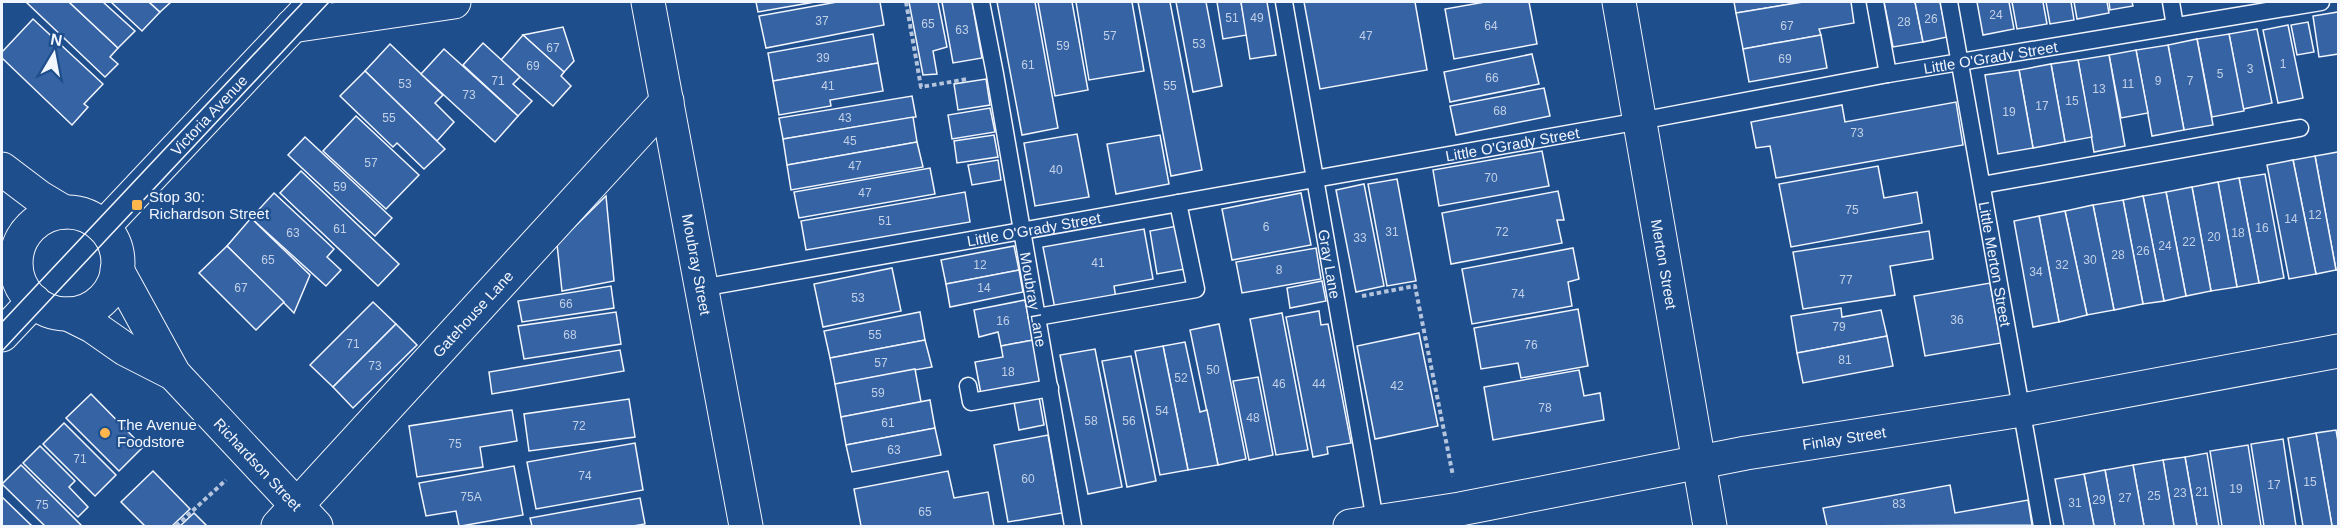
<svg xmlns="http://www.w3.org/2000/svg" width="2340" height="528" font-family="Helvetica,sans-serif">
<style>
.building{fill:#3563a3;stroke:#f2f6ff;stroke-width:1.5}
.lines{fill:none;stroke-linecap:round;stroke-linejoin:round}
.service-casing{stroke:#f2f6ff;stroke-width:19}
.minor-casing{stroke:#f2f6ff;stroke-width:35}
.tertiary-casing{stroke:#f2f6ff;stroke-width:35}
.path{stroke:#b3c4dc;stroke-width:4;stroke-dasharray:4.5 3;stroke-linecap:butt}
.service{stroke:#1f4e8c;stroke-width:16}
.minor{stroke:#1f4e8c;stroke-width:33}
.tertiary{stroke:#1f4e8c;stroke-width:33}
.tram{stroke:#f2f6ff;stroke-width:1.5}
.poi-dot{fill:#ffb74d;stroke:#1f4e8c;stroke-width:2}
.labels{text-anchor:middle;dominant-baseline:central;stroke-width:4.5;stroke-linejoin:round;paint-order:stroke}
.number-label{font-size:12px;fill:#c3d1e8}
.street-label{font-size:15px;fill:#f2f6ff;stroke:#1f4e8c}
.poi-label{font-size:15px;fill:#f2f6ff;stroke:#1f4e8c;text-anchor:start}
</style>
<rect width="100%" height="100%" fill="#1f4e8c"/>
<g class="building">
<polygon points="26,2 69,2 118,48 110,57 118,64 105,77"/>
<polygon points="69,2 103,2 135,31 118,48"/>
<polygon points="111,2 149,2 160,12 142,31"/>
<polygon points="149,2 171,2 160,12"/>
<polygon points="756,2 815,2 758,12"/>
<polygon points="837,2 880,2 884,25 766,48 759,16"/>
<polygon points="909,2 938,2 947,47 933,51 937,74 923,75"/>
<polygon points="942,2 972,2 982,58 953,63"/>
<polygon points="997,2 1035,2 1058,128 1022,135"/>
<polygon points="1038,2 1072,2 1088,90 1055,96"/>
<polygon points="1076,2 1132,2 1144,71 1089,80"/>
<polygon points="1138,2 1170,2 1202,170 1171,176"/>
<polygon points="1176,2 1206,2 1222,86 1193,92"/>
<polygon points="1217,2 1241,2 1247,35 1223,39"/>
<polygon points="1241,2 1267,2 1276,55 1250,59"/>
<polygon points="1304,2 1415,2 1427,70 1320,89"/>
<polygon points="1485,2 1529,2 1537,44 1454,59 1445,9"/>
<polygon points="1734,2 1803,2 1736,13"/>
<polygon points="1803,2 1851,2 1854,23 1819,29 1821,35 1743,49 1736,13"/>
<polygon points="1884,2 1915,2 1923,42 1893,47"/>
<polygon points="1915,2 1940,2 1947,37 1923,42"/>
<polygon points="1977,2 2009,2 2014,29 1983,35"/>
<polygon points="2012,2 2043,2 2047,24 2017,29"/>
<polygon points="2046,2 2071,2 2074,20 2050,24"/>
<polygon points="2074,2 2107,2 2109,13 2077,19"/>
<polygon points="2109,2 2132,2 2133,6 2110,10"/>
<polygon points="2338,12 2338,54 2319,57 2313,16"/>
<polygon points="33,19 103,84 84,104 88,107 72,125 2,58 2,52"/>
<polygon points="2308,22 2314,52 2297,55 2291,25"/>
<polygon points="2288,25 2303,98 2278,103 2263,30"/>
<polygon points="563,27 574,61 564,72 523,35"/>
<polygon points="2257,29 2272,103 2243,109 2229,34"/>
<polygon points="873,34 878,63 773,81 768,53"/>
<polygon points="2229,34 2244,111 2212,117 2197,39"/>
<polygon points="523,35 564,72 561,76 571,86 553,106 501,60"/>
<polygon points="1821,35 1827,68 1749,82 1743,49"/>
<polygon points="2197,39 2213,125 2184,130 2168,45"/>
<polygon points="483,43 520,77 513,84 532,101 518,116 463,65"/>
<polygon points="390,44 443,95 435,103 454,122 437,141 365,71"/>
<polygon points="2168,45 2184,130 2152,136 2136,50"/>
<polygon points="444,49 518,116 495,142 421,74"/>
<polygon points="2136,50 2148,113 2121,118 2109,55"/>
<polygon points="1532,54 1539,84 1450,102 1444,72"/>
<polygon points="2109,55 2125,146 2094,152 2078,60"/>
<polygon points="2078,60 2092,137 2065,142 2051,64"/>
<polygon points="878,63 883,91 830,100 831,106 779,115 773,81"/>
<polygon points="2051,64 2065,142 2033,148 2019,70"/>
<polygon points="2019,70 2033,148 1998,154 1985,75"/>
<polygon points="365,71 445,149 424,169 397,143 393,147 340,96"/>
<polygon points="986,79 990,105 958,110 954,84"/>
<polygon points="1544,88 1550,116 1456,135 1450,106"/>
<polygon points="912,96 916,117 783,139 779,118"/>
<polygon points="1956,102 1963,145 1776,178 1770,146 1756,148 1751,122 1842,105 1845,122"/>
<polygon points="990,108 995,132 952,139 948,115"/>
<polygon points="356,116 419,175 386,209 323,151"/>
<polygon points="913,117 917,142 787,165 783,139"/>
<polygon points="1077,134 1089,197 1035,206 1024,143"/>
<polygon points="994,135 998,157 957,163 954,141"/>
<polygon points="1160,135 1169,184 1116,194 1107,144"/>
<polygon points="305,137 392,218 375,236 288,155"/>
<polygon points="917,142 923,167 791,190 787,165"/>
<polygon points="1542,151 1549,186 1439,206 1433,170"/>
<polygon points="2338,152 2338,270 2336,270 2315,156"/>
<polygon points="2315,156 2336,270 2316,274 2293,160"/>
<polygon points="998,160 1001,180 972,185 968,165"/>
<polygon points="2293,160 2316,274 2289,279 2267,165"/>
<polygon points="1878,166 1884,198 1917,192 1922,223 1791,247 1779,184"/>
<polygon points="930,168 935,194 799,218 794,192"/>
<polygon points="301,171 399,264 378,286 280,193"/>
<polygon points="2265,174 2284,278 2259,283 2239,178"/>
<polygon points="2239,178 2259,283 2237,287 2218,182"/>
<polygon points="1397,179 1416,281 1387,286 1368,184"/>
<polygon points="2218,182 2237,287 2211,291 2192,187"/>
<polygon points="1364,184 1384,286 1356,292 1336,190"/>
<polygon points="2192,187 2211,291 2186,296 2166,192"/>
<polygon points="1558,191 1564,220 1557,220 1562,243 1451,264 1442,213"/>
<polygon points="965,192 970,222 806,250 801,221"/>
<polygon points="2166,192 2186,296 2164,301 2143,196"/>
<polygon points="274,193 334,249 327,257 341,270 326,286 251,218"/>
<polygon points="1301,193 1311,245 1232,260 1222,209"/>
<polygon points="606,196 614,281 562,291 557,244"/>
<polygon points="2143,196 2164,301 2143,304 2123,200"/>
<polygon points="2123,200 2143,304 2114,310 2093,205"/>
<polygon points="2093,205 2114,310 2087,315 2065,211"/>
<polygon points="2065,211 2087,315 2059,322 2039,216"/>
<polygon points="2039,216 2059,322 2033,327 2014,221"/>
<polygon points="251,218 310,275 294,313 227,246"/>
<polygon points="1177,226 1185,269 1157,274 1150,231"/>
<polygon points="1144,229 1153,279 1114,286 1116,298 1055,309 1043,247"/>
<polygon points="1929,231 1933,259 1890,266 1895,295 1803,309 1793,252"/>
<polygon points="227,246 284,302 256,330 199,273"/>
<polygon points="1014,246 1019,270 946,284 941,260"/>
<polygon points="1316,248 1321,279 1242,293 1236,262"/>
<polygon points="1573,248 1579,279 1568,282 1572,306 1472,324 1462,269"/>
<polygon points="892,268 901,311 823,327 814,284"/>
<polygon points="1019,270 1023,292 950,307 946,284"/>
<polygon points="1322,281 1326,301 1290,308 1287,288"/>
<polygon points="1990,283 2001,343 1925,356 1914,296"/>
<polygon points="611,286 614,308 522,322 518,301"/>
<polygon points="1025,300 1033,340 1001,346 998,332 979,337 974,310"/>
<polygon points="373,302 396,324 333,387 310,365"/>
<polygon points="1841,308 1842,317 1881,310 1887,336 1797,353 1791,316"/>
<polygon points="1578,309 1588,366 1521,378 1518,363 1481,369 1474,328"/>
<polygon points="1319,311 1321,325 1328,324 1351,443 1327,447 1328,454 1313,457 1286,317"/>
<polygon points="616,312 621,344 524,359 518,326"/>
<polygon points="920,312 925,340 830,358 824,331"/>
<polygon points="1282,313 1308,450 1276,455 1250,319"/>
<polygon points="396,324 417,345 353,408 333,387"/>
<polygon points="1219,324 1246,459 1218,465 1190,330"/>
<polygon points="1419,333 1438,426 1375,439 1357,346"/>
<polygon points="1887,336 1893,366 1803,383 1797,353"/>
<polygon points="925,340 932,367 835,384 830,358"/>
<polygon points="1033,340 1042,382 981,394 975,362 1003,357 1001,346"/>
<polygon points="1185,342 1200,412 1207,410 1218,465 1188,470 1163,346"/>
<polygon points="1163,346 1188,470 1160,475 1135,351"/>
<polygon points="1095,349 1122,487 1088,494 1060,355"/>
<polygon points="620,350 624,371 492,394 489,372"/>
<polygon points="1131,356 1156,481 1127,487 1102,361"/>
<polygon points="915,369 921,402 841,417 835,384"/>
<polygon points="1579,370 1584,396 1600,393 1604,420 1493,440 1484,387"/>
<polygon points="1258,377 1273,455 1249,460 1233,381"/>
<polygon points="91,394 143,447 119,471 66,418"/>
<polygon points="1039,397 1044,425 1019,430 1014,402"/>
<polygon points="629,399 635,437 529,451 524,414"/>
<polygon points="930,400 935,428 846,445 841,417"/>
<polygon points="512,410 517,441 480,447 483,467 417,477 409,426"/>
<polygon points="64,423 116,475 95,496 43,444"/>
<polygon points="935,428 941,455 852,472 846,445"/>
<polygon points="2336,430 2338,442 2338,526 2332,526 2316,433"/>
<polygon points="2316,433 2332,526 2303,526 2288,438"/>
<polygon points="1048,435 1062,513 1008,522 994,445"/>
<polygon points="2283,439 2296,526 2264,526 2251,444"/>
<polygon points="635,443 643,490 536,509 527,462"/>
<polygon points="2248,445 2261,526 2222,526 2210,451"/>
<polygon points="40,446 75,481 69,487 88,507 78,517 23,463"/>
<polygon points="2207,453 2219,526 2197,526 2185,457"/>
<polygon points="2185,457 2197,526 2174,526 2163,460"/>
<polygon points="2163,460 2174,526 2144,526 2133,465"/>
<polygon points="21,465 82,526 45,526 2,484"/>
<polygon points="2133,465 2144,526 2115,526 2105,470"/>
<polygon points="514,466 523,515 461,526 459,526 456,511 426,516 419,483"/>
<polygon points="2105,470 2115,526 2094,526 2084,474"/>
<polygon points="153,471 190,509 172,526 145,526 121,502"/>
<polygon points="948,471 954,498 988,492 994,526 861,526 854,489"/>
<polygon points="2084,474 2094,526 2064,526 2055,479"/>
<polygon points="1950,485 1955,513 2028,500 2032,525 1827,526 1823,508"/>
<polygon points="2,497 32,526 2,526"/>
<polygon points="640,498 645,524 633,526 532,526 530,518"/>
<polygon points="194,513 207,526 180,526"/>
</g>
<g class="lines">
<g class="service-casing">
<g id="service">
<path id="s1" d="M 981,2 L 995,74 L 1073,526"/>
<path id="s2" d="M 1284,2 L 1376,526"/>
<polyline points="1875,2 1888,74"/>
<path id="s3" d="M 1949,2 L 2042,526"/>
<polyline points="2171,2 2175,26"/>
<polyline points="1982,185 2300,128"/>
<path id="s4" d="M 701,288 L 1640,121 L 1888,74 L 2321,2"/>
<polyline points="1037,317 1196,289 1178,203"/>
<polyline points="968,386 971,402 1050,388"/>
</g>
</g>
<g class="minor-casing">
<g id="minor">
<path id="s5" d="M 648,2 L 746,526"/>
<path id="s6" d="M 1619,2 L 1710,526"/>
<polyline points="292,26 454,2"/>
<path id="s7" d="M 278,526 L 667,101"/>
<path id="s8" d="M 1350,526 L 1460,509 L 1746,453 L 2022,410 L 2338,351"/>
</g>
</g>
<g class="tertiary-casing">
<g id="tertiary">
<polyline points="2,169 39,197 64,212"/>
<circle cx="67" cy="263" r="51"/>
<path id="s9" d="M 103,227 L 315,2"/>
<path id="s10" d="M 117,270 L 174,374 L 316,526"/>
<polyline points="68,314 92,326 125,349 174,374"/>
<polyline points="2,335 34,301"/>
</g>
</g>
<g class="path">
<polyline points="906,2 921,87 968,79"/>
<polyline points="1362,296 1415,286 1453,476"/>
<polyline points="176,526 226,480"/>
</g>
<use href="#service" class="service"/>
<use href="#minor" class="minor"/>
<use href="#tertiary" class="tertiary"/>
<g class="tram">
<polyline points="2,322 303,2"/>
<polyline points="2,351 329,2"/>
</g>
</g>
<g class="poi-dot">
<rect x="131" y="199" width="12" height="12" rx="3"/>
<circle cx="105" cy="433" r="6"/>
</g>
<g class="labels">
<g class="number-label">
<text x="1996" y="15">24</text>
<text x="1232" y="18">51</text>
<text x="1257" y="18">49</text>
<text x="1931" y="19">26</text>
<text x="822" y="21">37</text>
<text x="1904" y="22">28</text>
<text x="928" y="24">65</text>
<text x="1491" y="26">64</text>
<text x="1787" y="26">67</text>
<text x="962" y="30">63</text>
<text x="1110" y="36">57</text>
<text x="1366" y="36">47</text>
<text x="1199" y="44">53</text>
<text x="1063" y="46">59</text>
<text x="553" y="48">67</text>
<text x="823" y="58">39</text>
<text x="1785" y="59">69</text>
<text x="2283" y="64">1</text>
<text x="1028" y="65">61</text>
<text x="533" y="66">69</text>
<text x="2250" y="69">3</text>
<text x="2220" y="74">5</text>
<text x="1492" y="78">66</text>
<text x="498" y="81">71</text>
<text x="2158" y="81">9</text>
<text x="2190" y="81">7</text>
<text x="405" y="84">53</text>
<text x="2128" y="84">11</text>
<text x="828" y="86">41</text>
<text x="1170" y="86">55</text>
<text x="2099" y="89">13</text>
<text x="469" y="95">73</text>
<text x="2072" y="101">15</text>
<text x="2042" y="106">17</text>
<text x="1500" y="111">68</text>
<text x="2009" y="112">19</text>
<text x="389" y="118">55</text>
<text x="845" y="118">43</text>
<text x="1857" y="133">73</text>
<text x="850" y="141">45</text>
<text x="371" y="163">57</text>
<text x="855" y="166">47</text>
<text x="1056" y="170">40</text>
<text x="1491" y="178">70</text>
<text x="340" y="187">59</text>
<text x="865" y="193">47</text>
<text x="1852" y="210">75</text>
<text x="2315" y="215">12</text>
<text x="2291" y="219">14</text>
<text x="885" y="221">51</text>
<text x="1266" y="227">6</text>
<text x="2262" y="228">16</text>
<text x="340" y="229">61</text>
<text x="1392" y="232">31</text>
<text x="1502" y="232">72</text>
<text x="293" y="233">63</text>
<text x="2238" y="233">18</text>
<text x="2214" y="237">20</text>
<text x="1360" y="238">33</text>
<text x="2189" y="242">22</text>
<text x="2165" y="246">24</text>
<text x="2143" y="251">26</text>
<text x="2118" y="255">28</text>
<text x="268" y="260">65</text>
<text x="2090" y="260">30</text>
<text x="1098" y="263">41</text>
<text x="980" y="265">12</text>
<text x="2062" y="265">32</text>
<text x="1279" y="270">8</text>
<text x="2036" y="272">34</text>
<text x="1846" y="280">77</text>
<text x="241" y="288">67</text>
<text x="984" y="288">14</text>
<text x="1518" y="294">74</text>
<text x="858" y="298">53</text>
<text x="566" y="304">66</text>
<text x="1957" y="320">36</text>
<text x="1003" y="321">16</text>
<text x="1839" y="327">79</text>
<text x="570" y="335">68</text>
<text x="875" y="335">55</text>
<text x="353" y="344">71</text>
<text x="1531" y="345">76</text>
<text x="1845" y="360">81</text>
<text x="881" y="363">57</text>
<text x="375" y="366">73</text>
<text x="1213" y="370">50</text>
<text x="1008" y="372">18</text>
<text x="1181" y="378">52</text>
<text x="1279" y="384">46</text>
<text x="1319" y="384">44</text>
<text x="1397" y="386">42</text>
<text x="878" y="393">59</text>
<text x="1545" y="408">78</text>
<text x="1162" y="411">54</text>
<text x="1253" y="418">48</text>
<text x="1091" y="421">58</text>
<text x="1129" y="421">56</text>
<text x="888" y="423">61</text>
<text x="579" y="426">72</text>
<text x="455" y="444">75</text>
<text x="894" y="450">63</text>
<text x="80" y="459">71</text>
<text x="585" y="476">74</text>
<text x="1028" y="479">60</text>
<text x="2310" y="482">15</text>
<text x="2274" y="485">17</text>
<text x="2236" y="489">19</text>
<text x="2202" y="492">21</text>
<text x="2180" y="493">23</text>
<text x="2154" y="496">25</text>
<text x="471" y="497">75A</text>
<text x="2125" y="498">27</text>
<text x="2099" y="500">29</text>
<text x="2075" y="503">31</text>
<text x="1899" y="504">83</text>
<text x="42" y="505">75</text>
<text x="925" y="512">65</text>
</g>
<g class="street-label">
<text stroke="none"><textPath href="#s4" startOffset="1310">Little O'Grady Street</textPath></text>
<text stroke="none"><textPath href="#s9" startOffset="154">Victoria Avenue</textPath></text>
<text stroke="none"><textPath href="#s4" startOffset="824">Little O'Grady Street</textPath></text>
<text stroke="none"><textPath href="#s4" startOffset="338">Little O'Grady Street</textPath></text>
<text stroke="none"><textPath href="#s5" startOffset="267">Moubray Street</textPath></text>
<text stroke="none"><textPath href="#s2" startOffset="266">Gray Lane</textPath></text>
<text stroke="none"><textPath href="#s6" startOffset="266">Merton Street</textPath></text>
<text stroke="none"><textPath href="#s3" startOffset="266">Little Merton Street</textPath></text>
<text stroke="none"><textPath href="#s1" startOffset="302">Moubray Lane</textPath></text>
<text stroke="none"><textPath href="#s7" startOffset="288">Gatehouse Lane</textPath></text>
<text stroke="none"><textPath href="#s8" startOffset="502">Finlay Street</textPath></text>
<text stroke="none"><textPath href="#s10" startOffset="242">Richardson Street</textPath></text>
</g>
<g class="poi-label">
<text x="149" y="196">Stop 30:<tspan x="149" dy="17">Richardson Street</tspan></text>
<text x="117" y="424">The Avenue<tspan x="117" dy="17">Foodstore</tspan></text>
</g>
</g>
<rect width="2340" height="528" fill="none" stroke="#f2f6ff" stroke-width="6"/>
<g transform="translate(54 54) rotate(10)" stroke="#1f4e8c" stroke-width="4.5" paint-order="stroke">
<path d="M0-4.5L10 22L0 15L-10 22Z" fill="#f2f6ff"/>
<text y="-9" font-size="16" font-weight="bold" text-anchor="middle" fill="#f2f6ff">N</text>
</g>
</svg>
